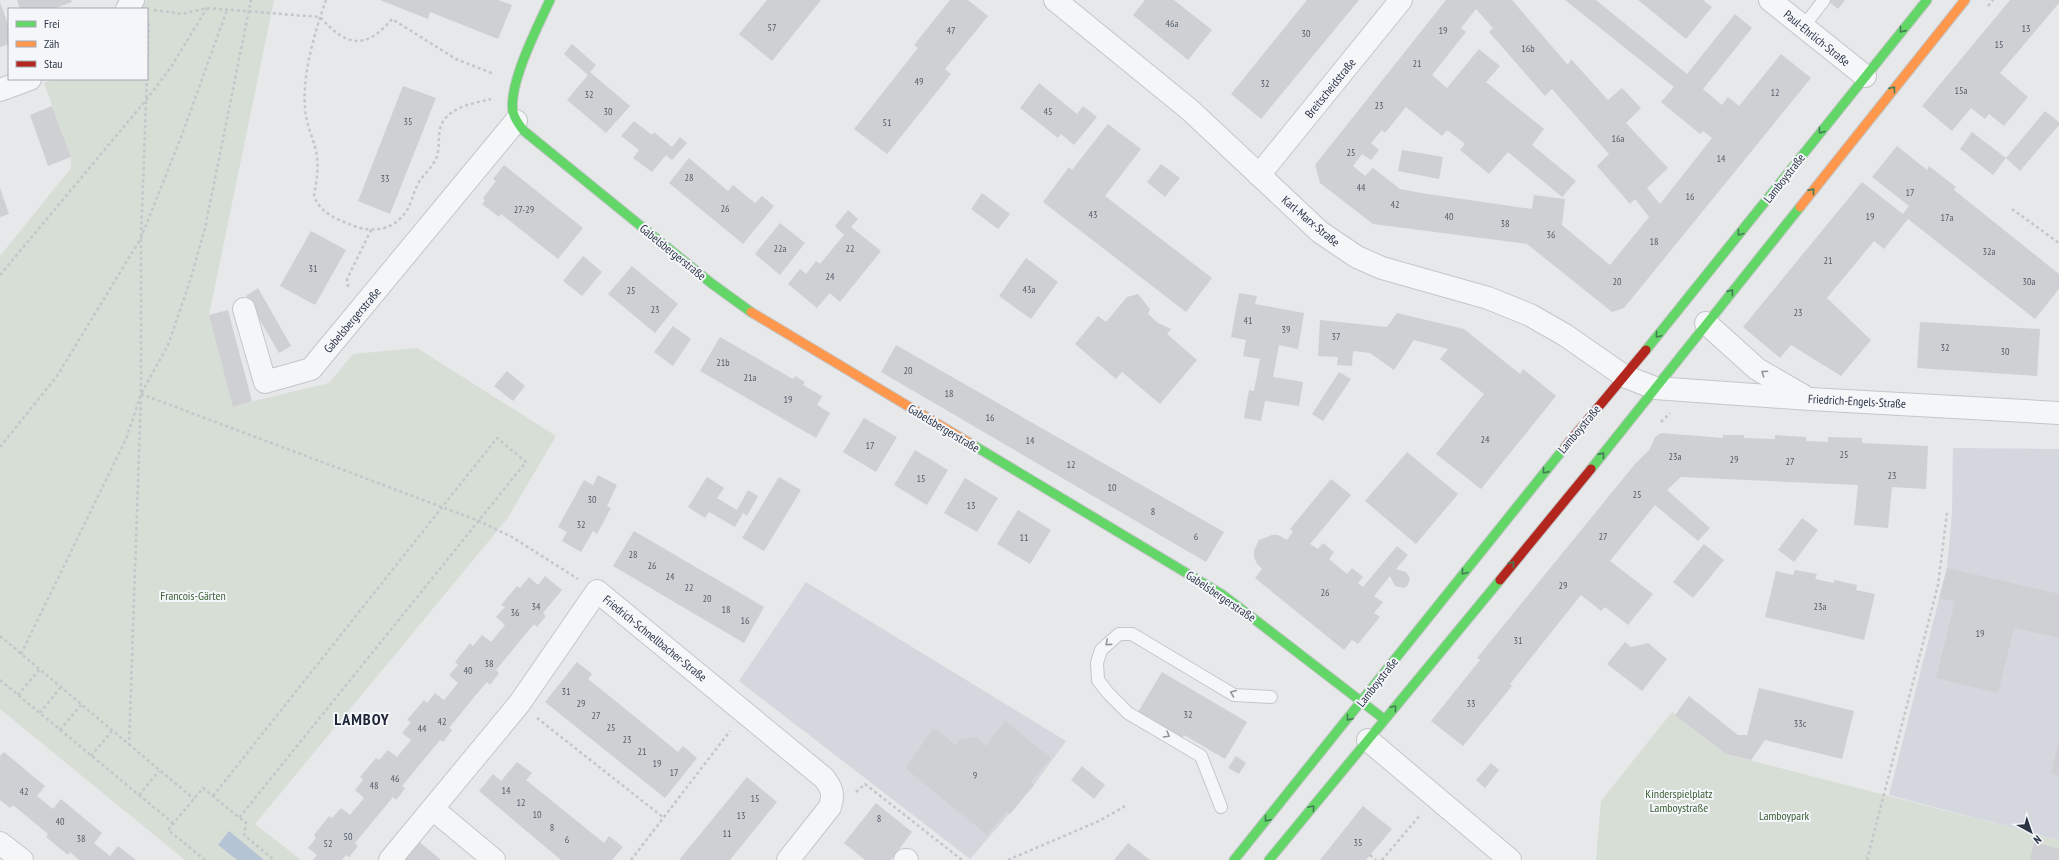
<svg xmlns="http://www.w3.org/2000/svg" width="2059" height="860" font-family="'PT Sans Narrow',sans-serif">
<style>
.built{fill:#d4d7dd}
.green{fill:#d6ded6}
.water{fill:#b4c4d5}
.building{fill:#ced0d3;fill-rule:evenodd}
.lines{fill:none;stroke-linecap:round;stroke-linejoin:round}
.lane-casing{stroke:#c4c6c8;stroke-width:14}
.street-casing{stroke:#c4c6c8;stroke-width:24}
.fast-casing{stroke:#c4c6c8;stroke-width:11}
.slow-casing{stroke:#c4c6c8;stroke-width:11}
.jam-casing{stroke:#c4c6c8;stroke-width:11}
.path{stroke:#c5c6ca;stroke-width:2.5;stroke-dasharray:3 3;stroke-linecap:butt}
.lane{stroke:#f5f6f7;stroke-width:12}
.street{stroke:#f5f6f7;stroke-width:22}
.fast{stroke:#63d668;stroke-width:9}
.slow{stroke:#ff974d;stroke-width:9}
.jam{stroke:#b3261e;stroke-width:9}
.oneway{stroke:#447d55}
.oneway2{stroke:#90959e}
.labels{text-anchor:middle;dominant-baseline:central;stroke-width:4;stroke-linejoin:round;paint-order:stroke}
.number-label{font-size:10px;fill:#545c69}
.street-label{font-size:12px;fill:#2b3445;stroke:#f4f6f9}
.park-label{font-size:12px;fill:#3f6138;stroke:#f4f6f9}
.district-label{font-size:16px;font-weight:bold;letter-spacing:1px;fill:#1d2536;stroke:#f4f6f9}
</style>
<rect width="100%" height="100%" fill="#e6e8ea"/>
<g class="built">
<polygon points="1953,448 2059,449 2059,840 1889,795 1947,568 1952,513"/>
<polygon points="806,582 1066,741 1034,785 970,859 739,681"/>
</g>
<g class="green">
<polygon points="147,0 274,0 209,315 233,406 329,383 353,354 417,348 556,436 507,519 255,824 301,860 185,860 0,709 0,256 71,168 71,157 44,83 53,79 147,79 147,9 140,9"/>
<polygon points="1672,712 1726,754 2059,840 2059,860 1596,860 1601,801"/>
</g>
<polygon class="water" points="229,831 264,860 237,860 218,845"/>
<g class="building">
<polygon points="17,0 71,0 72,2 53,9 20,9"/>
<polygon points="380,0 498,0 512,5 498,39 430,12 428,19"/>
<polygon points="767,0 821,0 772,61 739,34"/>
<polygon points="950,0 968,0 988,16 945,69 951,74 887,154 854,129 918,48 914,45"/>
<polygon points="1145,0 1174,0 1212,30 1188,60 1133,15"/>
<polygon points="1307,0 1359,0 1261,119 1231,94"/>
<path d="M 1446,0 L 1512,0 L 1568,65 L 1571,59 L 1608,100 L 1622,88 L 1641,108 L 1626,123 L 1668,168 L 1647,188 L 1660,204 L 1712,138 L 1703,131 L 1700,134 L 1661,102 L 1674,87 L 1565,0 L 1596,0 L 1687,74 L 1735,14 L 1752,28 L 1703,89 L 1722,105 L 1728,97 L 1739,106 L 1781,54 L 1811,78 L 1624,308 L 1612,312 L 1527,244 L 1373,224 L 1320,183 L 1315,165 ZM 1476,9 L 1493,28 L 1489,32 L 1545,96 L 1552,89 L 1609,154 L 1597,166 L 1630,204 L 1635,199 L 1649,217 L 1610,265 L 1562,225 L 1565,199 L 1534,195 L 1532,209 L 1421,193 L 1400,189 L 1373,168 L 1365,176 L 1353,166 L 1362,154 L 1371,160 L 1379,150 L 1371,143 L 1382,130 L 1385,133 L 1406,107 L 1442,136 L 1447,130 L 1465,144 L 1460,150 L 1489,174 L 1508,152 L 1562,197 L 1576,181 L 1532,145 L 1544,129 L 1486,82 L 1500,66 L 1479,49 L 1447,88 L 1432,75 L 1466,32 L 1461,28 Z"/>
<polygon points="1638,0 1703,0 1712,7 1686,39"/>
<polygon points="1827,0 1845,0 1838,9"/>
<polygon points="2010,0 2059,0 2059,3 2000,73 2028,97 2004,126 1989,114 1985,119 1971,108 1952,131 1922,106"/>
<polygon points="0,2 9,27 9,44 0,47"/>
<polygon points="572,44 596,65 590,72 630,106 606,133 567,100 588,75 564,54"/>
<polygon points="1039,83 1077,114 1083,106 1097,117 1074,145 1061,134 1058,138 1020,108"/>
<polygon points="403,86 436,98 390,214 358,201"/>
<polygon points="52,106 71,157 48,166 30,115"/>
<polygon points="2045,111 2059,122 2059,125 2020,171 2006,158 1993,175 1960,149 1972,132 2006,158"/>
<polygon points="634,121 652,135 654,132 672,147 680,137 687,143 672,160 666,155 652,172 633,158 639,150 621,136"/>
<polygon points="1108,124 1141,149 1105,196 1212,278 1186,312 1043,202 1069,167 1072,170"/>
<polygon points="1897,146 1927,170 1929,166 1956,187 1954,190 2059,274 2059,289 2035,319 1908,219 1884,249 1874,241 1827,298 1871,340 1841,376 1791,345 1780,358 1743,327 1862,182 1903,214 1909,206 1872,177"/>
<polygon points="1402,150 1443,157 1439,179 1398,171"/>
<polygon points="689,158 728,191 733,185 755,203 762,196 774,206 743,244 669,183"/>
<polygon points="1161,164 1180,178 1165,197 1147,182"/>
<polygon points="504,165 583,228 558,259 501,214 499,217 482,204 485,201 483,198 496,181 493,179"/>
<polygon points="0,188 9,214 0,217"/>
<polygon points="982,193 1010,214 998,229 971,209"/>
<polygon points="848,210 858,219 851,227 881,251 840,302 830,293 817,308 788,284 800,269 806,274 816,261 820,264 844,235 835,226"/>
<polygon points="780,223 805,243 780,275 755,254"/>
<polygon points="311,231 346,250 315,305 280,286"/>
<polygon points="583,256 602,272 582,296 563,281"/>
<polygon points="1026,258 1058,282 1031,319 999,296"/>
<polygon points="632,266 678,304 655,333 608,294"/>
<polygon points="258,288 291,346 279,353 246,296"/>
<polygon points="1239,293 1257,296 1255,304 1304,313 1298,349 1279,345 1273,377 1303,382 1299,406 1265,401 1261,421 1244,418 1249,390 1254,391 1260,359 1243,356 1246,340 1231,337"/>
<polygon points="1138,294 1150,309 1148,314 1158,323 1171,329 1167,334 1197,360 1160,404 1122,372 1116,379 1075,344 1098,316 1106,322 1127,297"/>
<polygon points="228,310 252,401 233,407 209,315"/>
<polygon points="1397,313 1464,329 1520,374 1523,369 1556,396 1481,489 1436,454 1484,394 1440,359 1448,349 1414,340 1394,370 1370,353 1353,351 1352,366 1337,365 1338,357 1318,356 1320,320 1387,327"/>
<polygon points="1920,322 2040,329 2037,376 1917,368"/>
<polygon points="673,326 691,339 673,366 654,352"/>
<polygon points="720,337 793,379 795,376 805,382 803,385 822,396 817,405 830,413 816,438 700,371"/>
<polygon points="896,345 1224,532 1206,562 881,372"/>
<polygon points="507,371 525,386 513,401 494,386"/>
<polygon points="1339,372 1351,379 1323,421 1312,414"/>
<polygon points="864,418 897,437 876,472 843,452"/>
<polygon points="1661,433 1723,438 1723,435 1744,435 1744,438 1775,439 1775,435 1806,437 1806,441 1828,442 1828,437 1862,438 1862,443 1928,446 1926,489 1892,487 1888,528 1854,525 1858,485 1681,477 1667,490 1710,528 1698,541 1655,505 1610,561 1653,594 1628,625 1605,607 1601,611 1581,595 1510,684 1512,686 1463,746 1431,721 1480,660 1477,658 1635,464 1650,449 1655,437"/>
<polygon points="915,450 948,470 927,505 894,485"/>
<polygon points="1407,452 1458,494 1416,544 1365,501"/>
<polygon points="598,475 617,485 607,506 611,508 597,534 593,531 581,552 562,541 567,532 558,527 584,480 593,485"/>
<polygon points="707,477 724,488 717,498 737,510 748,490 758,496 747,516 743,513 735,527 709,512 705,518 688,507"/>
<polygon points="779,477 801,490 764,551 742,538"/>
<polygon points="965,478 998,498 977,532 944,513"/>
<polygon points="1331,479 1351,495 1310,544 1318,549 1323,543 1334,552 1329,559 1347,574 1352,568 1363,577 1358,583 1363,587 1397,546 1408,555 1396,569 1406,572 1410,578 1408,585 1404,588 1395,586 1390,576 1374,596 1383,602 1374,613 1380,617 1358,644 1352,640 1344,650 1255,578 1262,569 1257,564 1254,557 1254,550 1259,540 1272,535 1278,535 1287,540 1293,532 1290,529"/>
<polygon points="1018,510 1051,530 1030,564 997,544"/>
<polygon points="1802,518 1818,530 1794,562 1778,550"/>
<polygon points="634,531 764,607 744,643 613,566"/>
<polygon points="1704,544 1724,560 1693,598 1673,582"/>
<polygon points="1947,568 2059,594 2059,638 2014,628 1998,693 1936,678 1955,601 1939,598"/>
<polygon points="1795,570 1817,574 1815,579 1834,583 1834,580 1857,585 1856,590 1875,594 1864,640 1765,617 1776,571 1793,575"/>
<polygon points="545,576 562,590 543,613 546,616 537,627 534,624 496,670 499,673 490,685 487,682 475,696 449,728 452,730 443,742 440,740 402,786 405,788 401,794 396,800 393,797 355,843 358,846 354,851 349,857 346,855 342,860 313,860 317,855 308,848 316,838 314,835 329,816 332,818 341,808 350,815 364,798 355,790 363,780 360,777 376,758 379,760 388,750 397,757 411,740 402,733 411,722 407,720 424,700 427,703 435,693 444,700 458,683 449,675 458,665 455,662 470,643 473,646 482,635 491,642 505,625 496,617 505,607 501,605 517,586 520,588 529,577 538,585"/>
<polygon points="1625,642 1631,647 1648,643 1667,659 1642,691 1607,664"/>
<polygon points="577,662 592,674 588,679 618,703 678,752 683,746 697,758 665,798 545,702"/>
<polygon points="1162,672 1247,722 1225,759 1184,735 1181,740 1138,712"/>
<polygon points="1759,688 1854,711 1842,759 1765,740 1751,760 1726,754 1675,715 1689,696 1738,735 1747,735"/>
<polygon points="1005,721 1051,758 1031,782 1034,785 1010,814 1007,811 987,835 905,768 934,728 956,745 960,739 977,737 986,746"/>
<polygon points="2058,743 2059,743 2059,776 2051,774"/>
<polygon points="4,752 45,786 37,796 53,809 61,799 102,833 94,843 110,856 118,846 136,860 79,860 70,852 68,855 46,837 48,834 13,805 10,808 0,800 0,756"/>
<polygon points="1236,756 1246,763 1239,774 1228,768"/>
<polygon points="517,762 532,773 526,780 604,843 609,836 623,847 612,860 561,860 479,791 493,774 501,781"/>
<polygon points="1491,763 1499,770 1485,788 1476,780"/>
<polygon points="1082,766 1105,785 1094,799 1071,780"/>
<polygon points="747,777 777,802 730,860 679,860"/>
<polygon points="876,803 912,832 891,860 865,860 844,843"/>
<polygon points="1363,806 1392,829 1366,860 1320,860"/>
<polygon points="416,839 441,860 405,860 401,857"/>
<polygon points="2034,842 2059,849 2059,860 2030,860"/>
<polygon points="1128,843 1150,860 1114,860"/>
</g>
<g class="lines">
<g class="lane-casing">
<g id="lane">
<polyline points="1803,27 1824,0"/>
<polyline points="1221,807 1201,756 1128,713 1108,693 1098,680 1097,663 1101,650 1119,634 1132,634 1234,695 1271,697"/>
</g>
</g>
<g class="street-casing">
<g id="street">
<polyline points="1055,0 1190,110 1320,232 1357,257 1382,268 1488,298 1530,315 1565,335 1624,376 1655,388 1810,399 2059,413"/>
<polyline points="1770,0 1865,76"/>
<polyline points="127,9 133,0"/>
<polyline points="0,90 30,79"/>
<polyline points="1259,175 1401,0"/>
<polyline points="244,309 265,382 311,369 516,121"/>
<polyline points="1706,323 1757,369 1802,395"/>
<polyline points="1368,740 1510,860"/>
<polyline points="433,809 494,860"/>
<polyline points="0,843 22,860"/>
<path d="M 390,860 L 519,704 L 597,591 L 824,778 C 832,788 834,795 830,807 L 788,860"/>
<polyline points="905,860 907,860"/>
</g>
</g>
<g class="fast-casing">
<g id="fast">
<path d="M 550,0 C 538,26 508,84 513,112 C 515,120 519,125 524,131 L 711,283 L 751,312"/>
<polyline points="1646,350 1927,0"/>
<polyline points="973,445 1223,595 1384,719"/>
<polyline points="1591,469 1800,207"/>
<polyline points="1234,860 1565,447"/>
<polyline points="1269,860 1500,580"/>
</g>
</g>
<g class="slow-casing">
<g id="slow">
<polyline points="1800,207 1965,0"/>
<polyline points="751,312 973,445"/>
</g>
</g>
<g class="jam-casing">
<g id="jam">
<polyline points="1565,447 1646,350"/>
<polyline points="1500,580 1591,469"/>
</g>
</g>
<g class="path">
<path d="M 326,0 C 315,31 302,75 305,108 C 306,123 312,136 316,150 C 319,166 317,180 314,196 C 321,214 337,219 354,226 C 372,233 393,230 405,213 C 412,204 413,192 419,182 C 425,172 436,165 438,152 C 440,140 437,130 444,120 C 454,106 475,103 491,99"/>
<polyline points="1988,6 1993,0"/>
<path d="M 154,10 L 182,14 L 207,8 L 320,17 C 346,46 365,51 392,19 L 456,59 L 494,74"/>
<polyline points="2012,209 2059,243"/>
<polyline points="0,275 147,99 171,67 207,8"/>
<polyline points="348,287 347,279 371,230"/>
<polyline points="141,394 479,521 512,537 578,579"/>
<polyline points="1661,422 1670,413"/>
<polyline points="0,447 57,376 141,238 183,132 227,10"/>
<polyline points="0,636 194,799"/>
<polyline points="21,654 126,439 141,394 168,345 190,281 205,228 251,0"/>
<polyline points="0,680 174,824"/>
<polyline points="18,695 39,670"/>
<polyline points="40,713 60,688"/>
<polyline points="537,718 664,818"/>
<polyline points="60,730 81,705"/>
<polyline points="129,746 141,394 141,238 149,20"/>
<polyline points="91,756 112,731"/>
<polyline points="856,792 865,784 962,860"/>
<polyline points="139,795 159,771"/>
<polyline points="213,796 497,438 526,462 239,818"/>
<polyline points="1370,855 1376,860"/>
<polyline points="205,860 168,830 203,788 246,823 244,835 274,860"/>
<polyline points="631,860 730,731"/>
<polyline points="1008,860 1099,821 1127,805"/>
<polyline points="1382,860 1421,814"/>
<polyline points="1867,860 1938,585 1947,513"/>
</g>
<use href="#lane" class="lane"/>
<use href="#street" class="street"/>
<use href="#fast" class="fast"/>
<use href="#slow" class="slow"/>
<use href="#jam" class="jam"/>
</g>
<defs><path id="oneway-chevron" d="M-2-3.5L2.5 0L-2 3.5" fill="none" stroke-width="1.6" stroke-linecap="round" stroke-linejoin="round"/></defs>
<g class="oneway">
<use href="#oneway-chevron" transform="translate(1902 30) rotate(129)"/>
<use href="#oneway-chevron" transform="translate(1893 89) rotate(-51)"/>
<use href="#oneway-chevron" transform="translate(1821 131) rotate(128)"/>
<use href="#oneway-chevron" transform="translate(1812 191) rotate(-51)"/>
<use href="#oneway-chevron" transform="translate(1740 233) rotate(128)"/>
<use href="#oneway-chevron" transform="translate(1731 292) rotate(-51)"/>
<use href="#oneway-chevron" transform="translate(1658 335) rotate(130)"/>
<use href="#oneway-chevron" transform="translate(1602 455) rotate(-51)"/>
<use href="#oneway-chevron" transform="translate(1545 471) rotate(129)"/>
<use href="#oneway-chevron" transform="translate(1512 564) rotate(-50)"/>
<use href="#oneway-chevron" transform="translate(1464 572) rotate(128)"/>
<use href="#oneway-chevron" transform="translate(1394 708) rotate(-50)"/>
<use href="#oneway-chevron" transform="translate(1349 718) rotate(129)"/>
<use href="#oneway-chevron" transform="translate(1312 808) rotate(-50)"/>
<use href="#oneway-chevron" transform="translate(1267 819) rotate(129)"/>
</g>
<g class="oneway2">
<use href="#oneway-chevron" transform="translate(1764 373) rotate(-146)"/>
<use href="#oneway-chevron" transform="translate(1108 643) rotate(140)"/>
<use href="#oneway-chevron" transform="translate(1233 693) rotate(-158)"/>
<use href="#oneway-chevron" transform="translate(1167 735) rotate(30)"/>
</g>
<g class="labels">
<g class="number-label">
<text x="1172" y="23">46a</text>
<text x="772" y="27">57</text>
<text x="2026" y="28">13</text>
<text x="951" y="30">47</text>
<text x="1443" y="30">19</text>
<text x="1306" y="33">30</text>
<text x="1999" y="44">15</text>
<text x="1528" y="48">16b</text>
<text x="1417" y="63">21</text>
<text x="919" y="81">49</text>
<text x="1265" y="83">32</text>
<text x="1961" y="90">15a</text>
<text x="1775" y="92">12</text>
<text x="589" y="94">32</text>
<text x="1379" y="105">23</text>
<text x="608" y="111">30</text>
<text x="1048" y="111">45</text>
<text x="408" y="121">35</text>
<text x="887" y="122">51</text>
<text x="1618" y="138">16a</text>
<text x="1351" y="152">25</text>
<text x="1721" y="158">14</text>
<text x="689" y="177">28</text>
<text x="385" y="178">33</text>
<text x="1361" y="187">44</text>
<text x="1910" y="192">17</text>
<text x="1690" y="196">16</text>
<text x="1395" y="204">42</text>
<text x="725" y="208">26</text>
<text x="524" y="209">27-29</text>
<text x="1093" y="214">43</text>
<text x="1449" y="216">40</text>
<text x="1870" y="216">19</text>
<text x="1947" y="217">17a</text>
<text x="1505" y="223">38</text>
<text x="1551" y="234">36</text>
<text x="1654" y="241">18</text>
<text x="780" y="248">22a</text>
<text x="850" y="248">22</text>
<text x="1989" y="251">32a</text>
<text x="1828" y="260">21</text>
<text x="313" y="268">31</text>
<text x="830" y="276">24</text>
<text x="1617" y="281">20</text>
<text x="2029" y="281">30a</text>
<text x="1029" y="289">43a</text>
<text x="631" y="290">25</text>
<text x="655" y="309">23</text>
<text x="1798" y="312">23</text>
<text x="1248" y="320">41</text>
<text x="1286" y="329">39</text>
<text x="1336" y="336">37</text>
<text x="1945" y="347">32</text>
<text x="2005" y="351">30</text>
<text x="723" y="362">21b</text>
<text x="908" y="370">20</text>
<text x="750" y="377">21a</text>
<text x="949" y="393">18</text>
<text x="788" y="399">19</text>
<text x="990" y="417">16</text>
<text x="1485" y="439">24</text>
<text x="1030" y="440">14</text>
<text x="870" y="445">17</text>
<text x="1844" y="454">25</text>
<text x="1675" y="456">23a</text>
<text x="1734" y="459">29</text>
<text x="1790" y="461">27</text>
<text x="1071" y="464">12</text>
<text x="1892" y="475">23</text>
<text x="921" y="478">15</text>
<text x="1112" y="487">10</text>
<text x="1637" y="494">25</text>
<text x="592" y="499">30</text>
<text x="971" y="505">13</text>
<text x="1153" y="511">8</text>
<text x="581" y="524">32</text>
<text x="1196" y="536">6</text>
<text x="1603" y="536">27</text>
<text x="1024" y="537">11</text>
<text x="633" y="554">28</text>
<text x="652" y="565">26</text>
<text x="670" y="576">24</text>
<text x="1563" y="585">29</text>
<text x="689" y="587">22</text>
<text x="1325" y="592">26</text>
<text x="707" y="598">20</text>
<text x="536" y="606">34</text>
<text x="1820" y="606">23a</text>
<text x="726" y="609">18</text>
<text x="515" y="612">36</text>
<text x="745" y="620">16</text>
<text x="1980" y="633">19</text>
<text x="1518" y="640">31</text>
<text x="489" y="663">38</text>
<text x="468" y="670">40</text>
<text x="566" y="691">31</text>
<text x="581" y="703">29</text>
<text x="1471" y="703">33</text>
<text x="1188" y="714">32</text>
<text x="596" y="715">27</text>
<text x="442" y="721">42</text>
<text x="1800" y="723">33c</text>
<text x="611" y="727">25</text>
<text x="422" y="728">44</text>
<text x="627" y="739">23</text>
<text x="642" y="751">21</text>
<text x="657" y="763">19</text>
<text x="674" y="772">17</text>
<text x="975" y="775">9</text>
<text x="395" y="778">46</text>
<text x="374" y="785">48</text>
<text x="506" y="790">14</text>
<text x="24" y="791">42</text>
<text x="755" y="798">15</text>
<text x="521" y="802">12</text>
<text x="537" y="814">10</text>
<text x="741" y="815">13</text>
<text x="879" y="818">8</text>
<text x="60" y="821">40</text>
<text x="552" y="827">8</text>
<text x="727" y="833">11</text>
<text x="348" y="836">50</text>
<text x="81" y="838">38</text>
<text x="567" y="839">6</text>
<text x="1358" y="842">35</text>
<text x="328" y="843">52</text>
</g>
<g class="street-label">
<text transform="translate(1817 38) rotate(39)">Paul-Ehrlich-Straße</text>
<text transform="translate(1330 88) rotate(-51)">Breitscheidstraße</text>
<text transform="translate(1784 178) rotate(-52)">Lamboystraße</text>
<text transform="translate(1311 221) rotate(40)">Karl-Marx-Straße</text>
<text transform="translate(673 252) rotate(39)">Gabelsbergerstraße</text>
<text transform="translate(352 320) rotate(-50)">Gabelsbergerstraße</text>
<text transform="translate(1857 401) rotate(3)">Friedrich-Engels-Straße</text>
<text transform="translate(944 428) rotate(31)">Gabelsbergerstraße</text>
<text transform="translate(1579 429) rotate(-50)">Lamboystraße</text>
<text transform="translate(1221 596) rotate(34)">Gabelsbergerstraße</text>
<text transform="translate(655 638) rotate(39)">Friedrich-Schnellbacher-Straße</text>
<text transform="translate(1377 682) rotate(-52)">Lamboystraße</text>
</g>
<g class="park-label">
<text x="193" y="595">Francois-Gärten</text>
<text x="1679" y="793">Kinderspielplatz<tspan x="1679" dy="14">Lamboystraße</tspan></text>
<text x="1784" y="815">Lamboypark</text>
</g>
<g class="district-label">
<text x="362" y="719">LAMBOY</text>
</g>
</g>
<rect x="8" y="8" width="140" height="72" fill="#f4f6f9" stroke="#a4a8b1"/>
<rect x="16" y="21" width="20" height="6" fill="#63d668" stroke="#a4a8b1"/>
<text x="44" y="28" font-size="12" fill="#2b3445">Frei</text>
<rect x="16" y="41" width="20" height="6" fill="#ff974d" stroke="#a4a8b1"/>
<text x="44" y="48" font-size="12" fill="#2b3445">Zäh</text>
<rect x="16" y="61" width="20" height="6" fill="#b3261e" stroke="#a4a8b1"/>
<text x="44" y="68" font-size="12" fill="#2b3445">Stau</text>
<g transform="translate(2031 832) rotate(140)" stroke="#f4f6f9" stroke-width="3" paint-order="stroke">
<path d="M0-3L7 15L0 10L-7 15Z" fill="#2b3445"/>
<text y="-6" font-size="11" font-weight="bold" text-anchor="middle" fill="#2b3445">N</text>
</g>
</svg>
